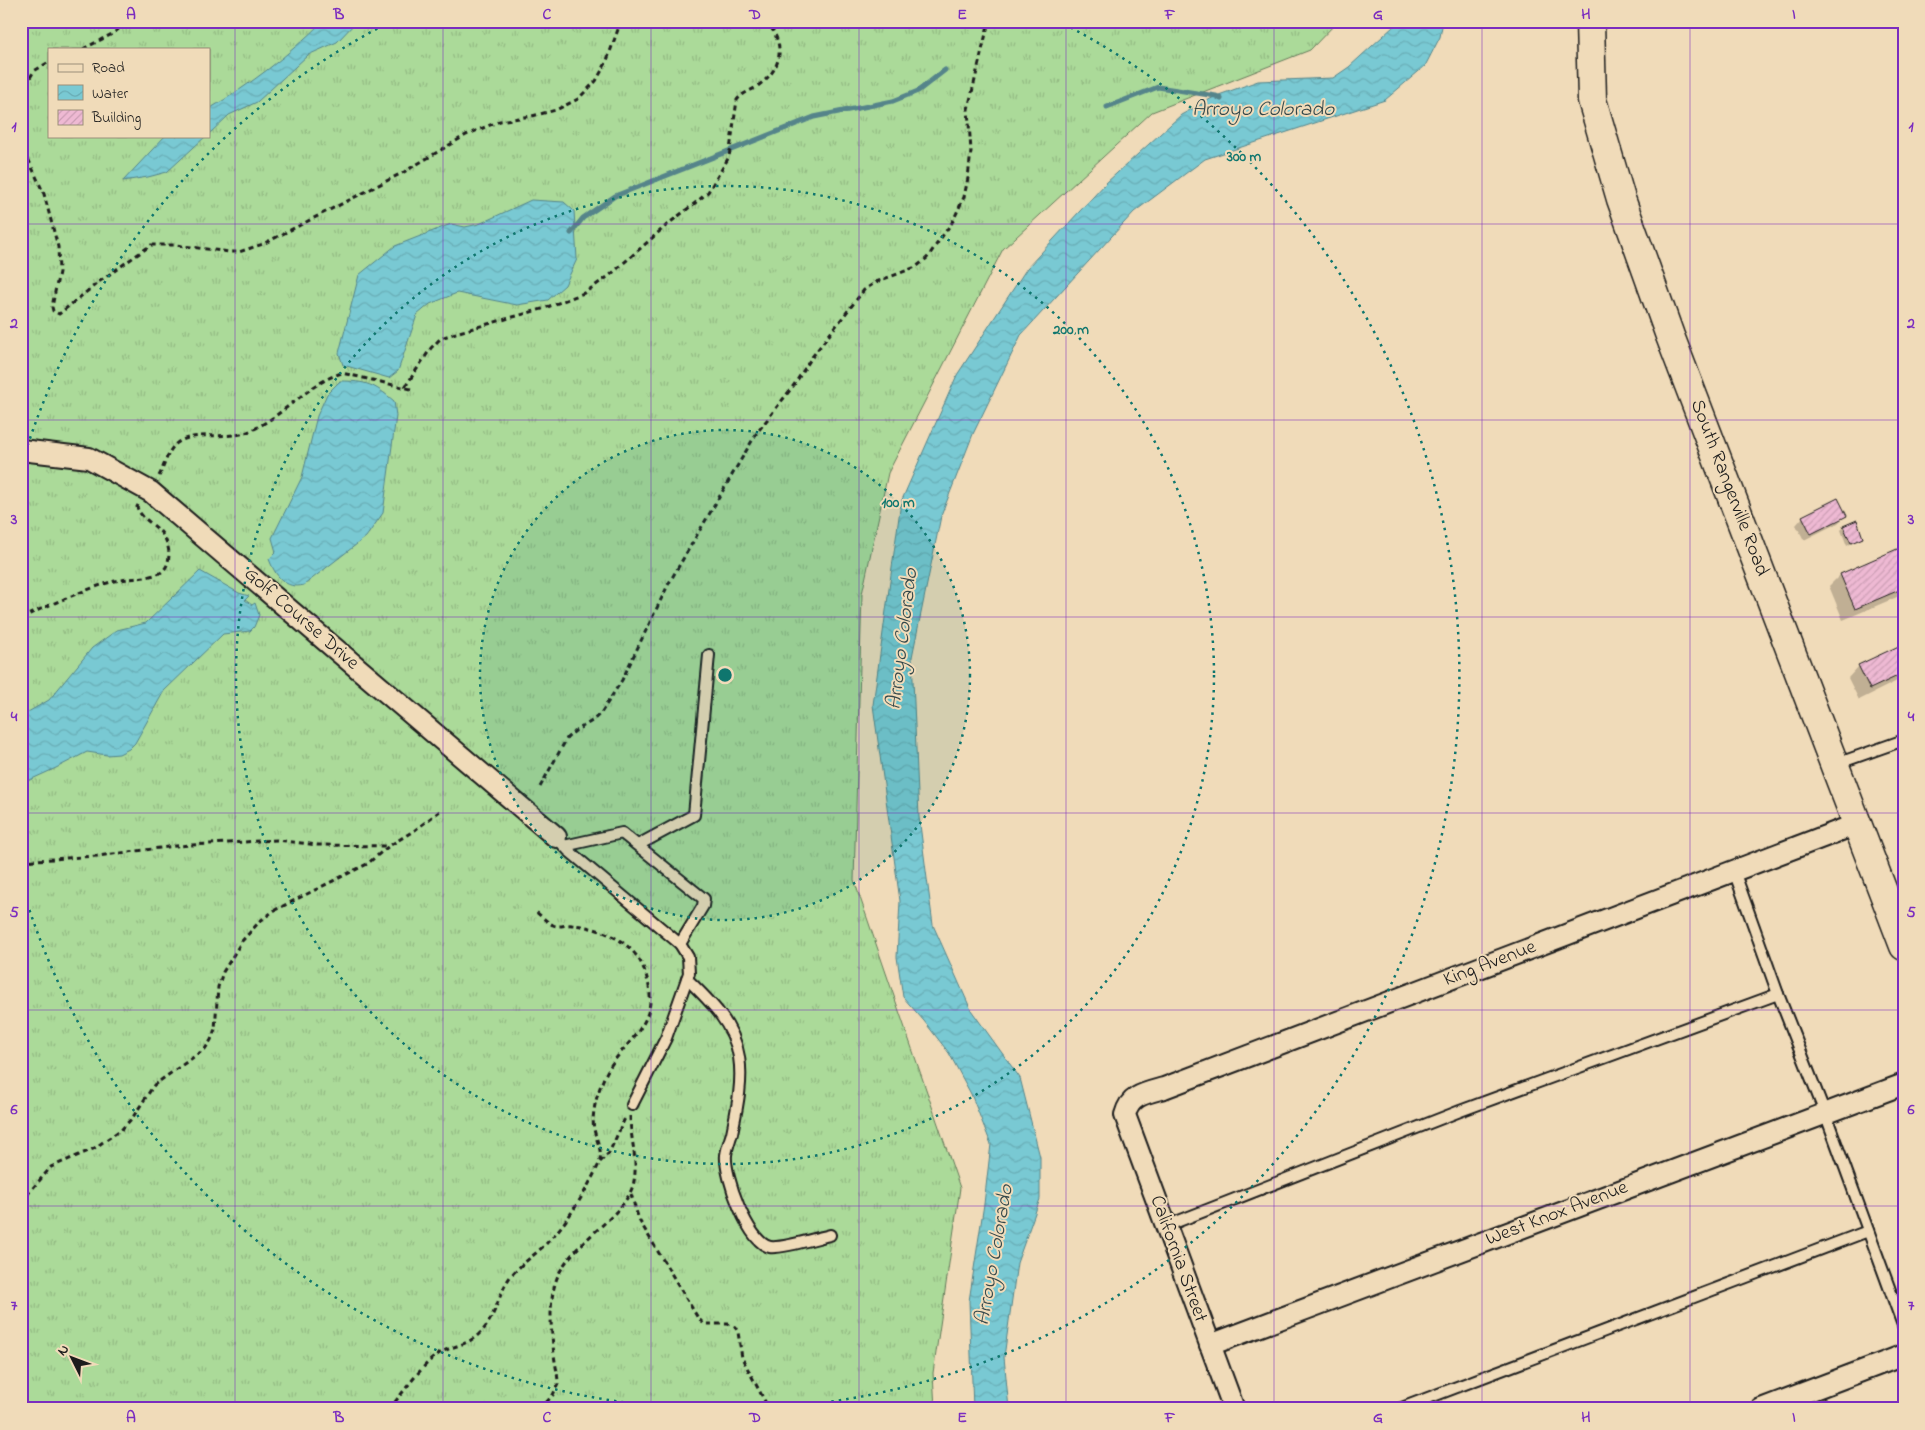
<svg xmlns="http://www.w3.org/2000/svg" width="1925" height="1430" font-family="'Indie Flower',sans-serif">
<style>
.grass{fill:url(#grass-tufts);stroke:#647b5a;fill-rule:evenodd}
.water{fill:url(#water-waves);stroke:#54848a}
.shadow{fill:#0003}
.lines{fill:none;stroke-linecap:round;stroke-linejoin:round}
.stream{stroke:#54848a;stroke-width:5}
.building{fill:url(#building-hatch);stroke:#1c1c1c}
.lane-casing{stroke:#1c1c1c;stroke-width:14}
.street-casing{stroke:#1c1c1c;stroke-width:24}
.secondary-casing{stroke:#1c1c1c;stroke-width:31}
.path{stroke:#1c1c1c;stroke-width:3;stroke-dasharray:5 4;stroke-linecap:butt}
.lane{stroke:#f0dbb9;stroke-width:10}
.street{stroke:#f0dbb9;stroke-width:20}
.secondary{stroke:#f0dbb9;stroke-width:28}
.grid{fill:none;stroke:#7b2cbf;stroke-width:1;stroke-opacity:0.55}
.ring{fill:none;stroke:#0f766e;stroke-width:2.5;stroke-dasharray:2.5 5}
.labels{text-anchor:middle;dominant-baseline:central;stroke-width:4;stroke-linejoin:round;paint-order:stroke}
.street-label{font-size:20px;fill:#1c1c1c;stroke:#f0dbb9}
.water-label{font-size:21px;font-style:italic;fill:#33474a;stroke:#f0dbb9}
.centre{fill:#0f766e;stroke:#f0dbb9;stroke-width:2.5}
.ring-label{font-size:15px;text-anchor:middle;font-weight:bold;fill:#0f766e;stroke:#f0dbb9;stroke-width:4;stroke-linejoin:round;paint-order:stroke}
.neatline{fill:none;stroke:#7b2cbf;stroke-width:2}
.grid-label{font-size:16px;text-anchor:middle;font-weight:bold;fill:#7b2cbf}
</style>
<defs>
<pattern id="grass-tufts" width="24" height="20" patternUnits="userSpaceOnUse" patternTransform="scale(1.25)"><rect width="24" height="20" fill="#abda99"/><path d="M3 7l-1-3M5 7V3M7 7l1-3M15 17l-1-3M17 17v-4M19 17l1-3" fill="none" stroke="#93ba83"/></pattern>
<pattern id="water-waves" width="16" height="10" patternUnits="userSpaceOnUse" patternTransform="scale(1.25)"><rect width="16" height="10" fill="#79c9d3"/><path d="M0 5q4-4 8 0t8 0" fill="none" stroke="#68acb5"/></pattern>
<pattern id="building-hatch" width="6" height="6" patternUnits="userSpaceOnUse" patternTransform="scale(1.25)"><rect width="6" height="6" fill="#eeb9d3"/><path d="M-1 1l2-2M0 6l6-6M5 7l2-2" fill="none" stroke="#cc9eb5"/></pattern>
</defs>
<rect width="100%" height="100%" fill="#f0dbb9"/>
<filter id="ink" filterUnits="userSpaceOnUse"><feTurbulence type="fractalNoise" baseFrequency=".02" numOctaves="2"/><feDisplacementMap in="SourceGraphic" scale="10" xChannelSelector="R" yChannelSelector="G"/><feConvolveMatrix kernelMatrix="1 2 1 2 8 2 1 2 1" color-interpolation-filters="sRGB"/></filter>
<g filter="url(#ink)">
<path class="grass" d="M 21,21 L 1338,21 L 1310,50 L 1152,112 L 1003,249 L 888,473 L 862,594 L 854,880 L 960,1188 L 933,1373 L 935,1409 L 21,1409 ZM 49,49 L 209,49 L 209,136 L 49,136 Z"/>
<g class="water">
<path d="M 323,21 L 357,21 L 337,42 L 308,55 L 257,102 L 229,115 L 209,134 L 209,109 C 250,85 289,55 323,21 Z"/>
<polygon points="1393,21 1443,21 1440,37 1425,66 1385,100 1205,159 1134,212 1021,335 973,434 941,516 912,657 919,817 933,925 971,1010 1020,1078 1040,1157 1040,1199 1017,1263 1004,1357 1009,1409 973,1409 969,1301 984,1204 991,1144 971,1094 949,1053 924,1021 903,997 897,957 900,901 873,705 901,502 957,375 1027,268 1106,183 1181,115 1216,96 1258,81 1333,78 1349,67 1394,26"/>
<polygon points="165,136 206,136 167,172 148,177 123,181"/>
<polygon points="531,200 564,202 574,211 577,259 565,285 548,300 517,305 457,293 430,304 417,315 398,371 389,378 343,365 339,353 359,275 395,246 451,224 465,227 479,224"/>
<path d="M 340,381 C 366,381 374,384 394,401 L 396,416 L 383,513 L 366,537 L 304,585 C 285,590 275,575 269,559 L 276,552 L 272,538 L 302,477 L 317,416 L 327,394 Z"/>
<polygon points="200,571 239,593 249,596 245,600 252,605 255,603 259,615 254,627 250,631 223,634 164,691 135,743 129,749 119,754 107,755 87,752 56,768 21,784 21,716 49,700 92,648 117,630 146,623"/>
</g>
<g class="shadow">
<polygon points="1846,515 1838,523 1804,540 1796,525 1803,517"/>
<polygon points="1844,527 1862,537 1847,546 1841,530"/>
<polygon points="1904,548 1904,594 1843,620 1829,586 1840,575"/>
<polygon points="1904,654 1904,676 1899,680 1859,700 1848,678 1859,666"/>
</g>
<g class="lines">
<g class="stream">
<polyline points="1107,107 1158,87 1216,96 1221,99"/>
<polyline points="571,233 583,218 615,196 814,117 893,101 918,91 945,70"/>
</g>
</g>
<g class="building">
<polygon points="1838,498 1847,516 1811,534 1802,516"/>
<polygon points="1857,520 1863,538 1851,543 1843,526"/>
<polygon points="1904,546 1904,588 1855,609 1840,574"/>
<polygon points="1901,645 1904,651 1904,673 1870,689 1858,665"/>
</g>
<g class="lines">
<g class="lane-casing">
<g id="lane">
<polyline points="1836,764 1904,740"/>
<polyline points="556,837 569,851 680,944 688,957 689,973 666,1038 632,1105"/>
<polyline points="638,845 694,815 709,655"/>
<polyline points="564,846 622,833 704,899 703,906 680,944"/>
<polyline points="1734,871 1778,994 1825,1113 1904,1328"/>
<path d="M 687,979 C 710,1001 734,1024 739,1057 C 743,1082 737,1108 732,1133 C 730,1140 727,1147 726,1155 C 724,1175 748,1243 770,1247 C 781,1249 817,1238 830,1235"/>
<polyline points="1166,1226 1460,1111 1778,994"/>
<polyline points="1399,1409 1868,1231"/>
</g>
</g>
<g class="street-casing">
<g id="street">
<polyline points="21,450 89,458 151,492 556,837"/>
<polyline points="1210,1345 1904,1084"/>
<path d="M 1234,1409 L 1125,1115 C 1130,1095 1146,1093 1164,1088 L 1857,824"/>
<polyline points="1761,1409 1904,1355"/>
</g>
</g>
<g class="secondary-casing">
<polyline id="secondary" points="1590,21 1592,100 1621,199 1670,336 1904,946"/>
</g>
<g class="path">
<polyline points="83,49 112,34 130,21"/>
<polyline points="21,93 34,71 49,62"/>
<polyline points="21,143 44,194 58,247 59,272 52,307 53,311 59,314 100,281 151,245 175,245 230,252 239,252 263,244 404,172 466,135 500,121 532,116 556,110 578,99 596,81 606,63 621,21"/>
<path d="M 405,387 L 431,348 L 441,338 L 459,332 L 542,309 L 584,293 L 609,276 L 668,224 L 699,200 L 708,192 L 729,157 L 737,100 C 743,92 752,91 759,85 C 784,67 785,43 766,21"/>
<path d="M 159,476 C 165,465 167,451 177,443 C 193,431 225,439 245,433 C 280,420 309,382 342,373 L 411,389"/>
<path d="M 21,618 C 47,606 83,590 111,582 C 125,578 147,579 160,573 C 167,569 169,561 169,553 C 166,524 143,525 137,507 L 139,503"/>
<polyline points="540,787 567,738 575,731 592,721 601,713 622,680 669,583 756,434 794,385 812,357 864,290 876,282 916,267 927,258 953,221 964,197 968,178 971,151 968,109 989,21"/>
<polyline points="21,861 97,856 176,846 277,840 317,845 388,846"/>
<polyline points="600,1162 609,1153 626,1116"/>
<polyline points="631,1194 639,1220 698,1318 704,1324 728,1324 735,1327 738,1332 742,1358 769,1409"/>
<polyline points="21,1202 51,1167 93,1149 122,1129 133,1117 154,1085 205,1049 211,1040 215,1029 218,987 223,972 242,941 260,921 275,910 367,864 389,846 415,830 440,811"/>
<path d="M 389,1409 C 403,1393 421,1366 437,1355 C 451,1345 468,1346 480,1333 C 496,1318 498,1294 510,1277 C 520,1265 533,1256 544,1246 C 566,1224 583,1197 597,1168 C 605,1153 597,1144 594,1129 C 591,1114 597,1094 603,1080 C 618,1043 660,1029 648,982 C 646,974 643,965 638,958 C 624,937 596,927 572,925 C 566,924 559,928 553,925 C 547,922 541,916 535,911"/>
<path d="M 540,1409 L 553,1395 L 558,1384 C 558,1374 555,1364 554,1354 C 551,1329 548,1302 557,1278 C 572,1240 628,1216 634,1181 C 638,1159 630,1137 630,1116"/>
</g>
<use href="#lane" class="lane"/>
<use href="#street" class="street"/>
<use href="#secondary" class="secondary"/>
</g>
</g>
<path class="grid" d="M 235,21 L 235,1409M 443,21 L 443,1409M 651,21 L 651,1409M 859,21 L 859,1409M 1066,21 L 1066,1409M 1274,21 L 1274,1409M 1482,21 L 1482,1409M 1690,21 L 1690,1409M 21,224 L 1904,224M 21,420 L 1904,420M 21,617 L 1904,617M 21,813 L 1904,813M 21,1010 L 1904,1010M 21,1206 L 1904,1206"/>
<circle cx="725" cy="675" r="245" fill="#0f766e" fill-opacity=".12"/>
<g class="ring">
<circle cx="725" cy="675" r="245"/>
<circle cx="725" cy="675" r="489"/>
<path d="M706 1409A734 734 0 0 1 23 890M23 460A734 734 0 0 1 386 24M1064 24A734 734 0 0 1 744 1409"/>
</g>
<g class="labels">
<g class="street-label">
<text transform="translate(1729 488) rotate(69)">South Rangerville Road</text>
<text transform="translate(301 619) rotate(41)">Golf Course Drive</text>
<text transform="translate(1490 964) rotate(-21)">King Avenue</text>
<text transform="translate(1557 1214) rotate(-21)">West Knox Avenue</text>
<text transform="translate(1178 1259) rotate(70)">California Street</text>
</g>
<g class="water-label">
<text x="1263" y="110">Arroyo Colorado</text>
<text transform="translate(903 639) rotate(-83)">Arroyo Colorado</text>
<text transform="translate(995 1255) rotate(-80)">Arroyo Colorado</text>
</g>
</g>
<circle cx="725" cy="675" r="8" class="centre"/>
<g class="ring-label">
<text x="1244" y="161">300 m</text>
<text x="1071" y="334">200 m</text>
<text x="898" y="507">100 m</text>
</g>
<rect width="1925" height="1430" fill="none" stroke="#f0dbb9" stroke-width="55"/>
<rect x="48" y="48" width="162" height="90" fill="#f0dbb9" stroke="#9b8f7a"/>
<rect x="58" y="64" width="25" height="8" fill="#f0dbb9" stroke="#9b8f7a"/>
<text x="92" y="72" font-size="15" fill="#1c1c1c">Road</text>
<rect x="58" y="85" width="25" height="15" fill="url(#water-waves)" stroke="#9b8f7a"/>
<text x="92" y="98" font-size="15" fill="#1c1c1c">Water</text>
<rect x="58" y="110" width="25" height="15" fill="url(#building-hatch)" stroke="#9b8f7a"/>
<text x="92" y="122" font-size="15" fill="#1c1c1c">Building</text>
<g transform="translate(72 1358) rotate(312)" stroke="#f0dbb9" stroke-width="4" paint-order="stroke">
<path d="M0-4L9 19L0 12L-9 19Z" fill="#1c1c1c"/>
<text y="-8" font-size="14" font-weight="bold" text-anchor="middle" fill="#1c1c1c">N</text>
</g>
<rect x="28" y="28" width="1870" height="1374" class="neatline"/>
<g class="grid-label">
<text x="131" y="19">A</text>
<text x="339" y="19">B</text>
<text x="547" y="19">C</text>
<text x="755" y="19">D</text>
<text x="962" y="19">E</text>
<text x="1170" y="19">F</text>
<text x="1378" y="19">G</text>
<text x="1586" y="19">H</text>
<text x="1794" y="19">I</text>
<text x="14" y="131">1</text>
<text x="1911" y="131">1</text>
<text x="14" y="328">2</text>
<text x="1911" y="328">2</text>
<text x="14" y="524">3</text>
<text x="1911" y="524">3</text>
<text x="14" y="721">4</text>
<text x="1911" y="721">4</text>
<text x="14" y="917">5</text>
<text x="1911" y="917">5</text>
<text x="14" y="1114">6</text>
<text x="1911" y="1114">6</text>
<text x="14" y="1310">7</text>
<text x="1911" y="1310">7</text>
<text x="131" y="1422">A</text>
<text x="339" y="1422">B</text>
<text x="547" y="1422">C</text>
<text x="755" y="1422">D</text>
<text x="962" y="1422">E</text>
<text x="1170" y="1422">F</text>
<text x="1378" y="1422">G</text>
<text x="1586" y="1422">H</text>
<text x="1794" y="1422">I</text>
</g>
</svg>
